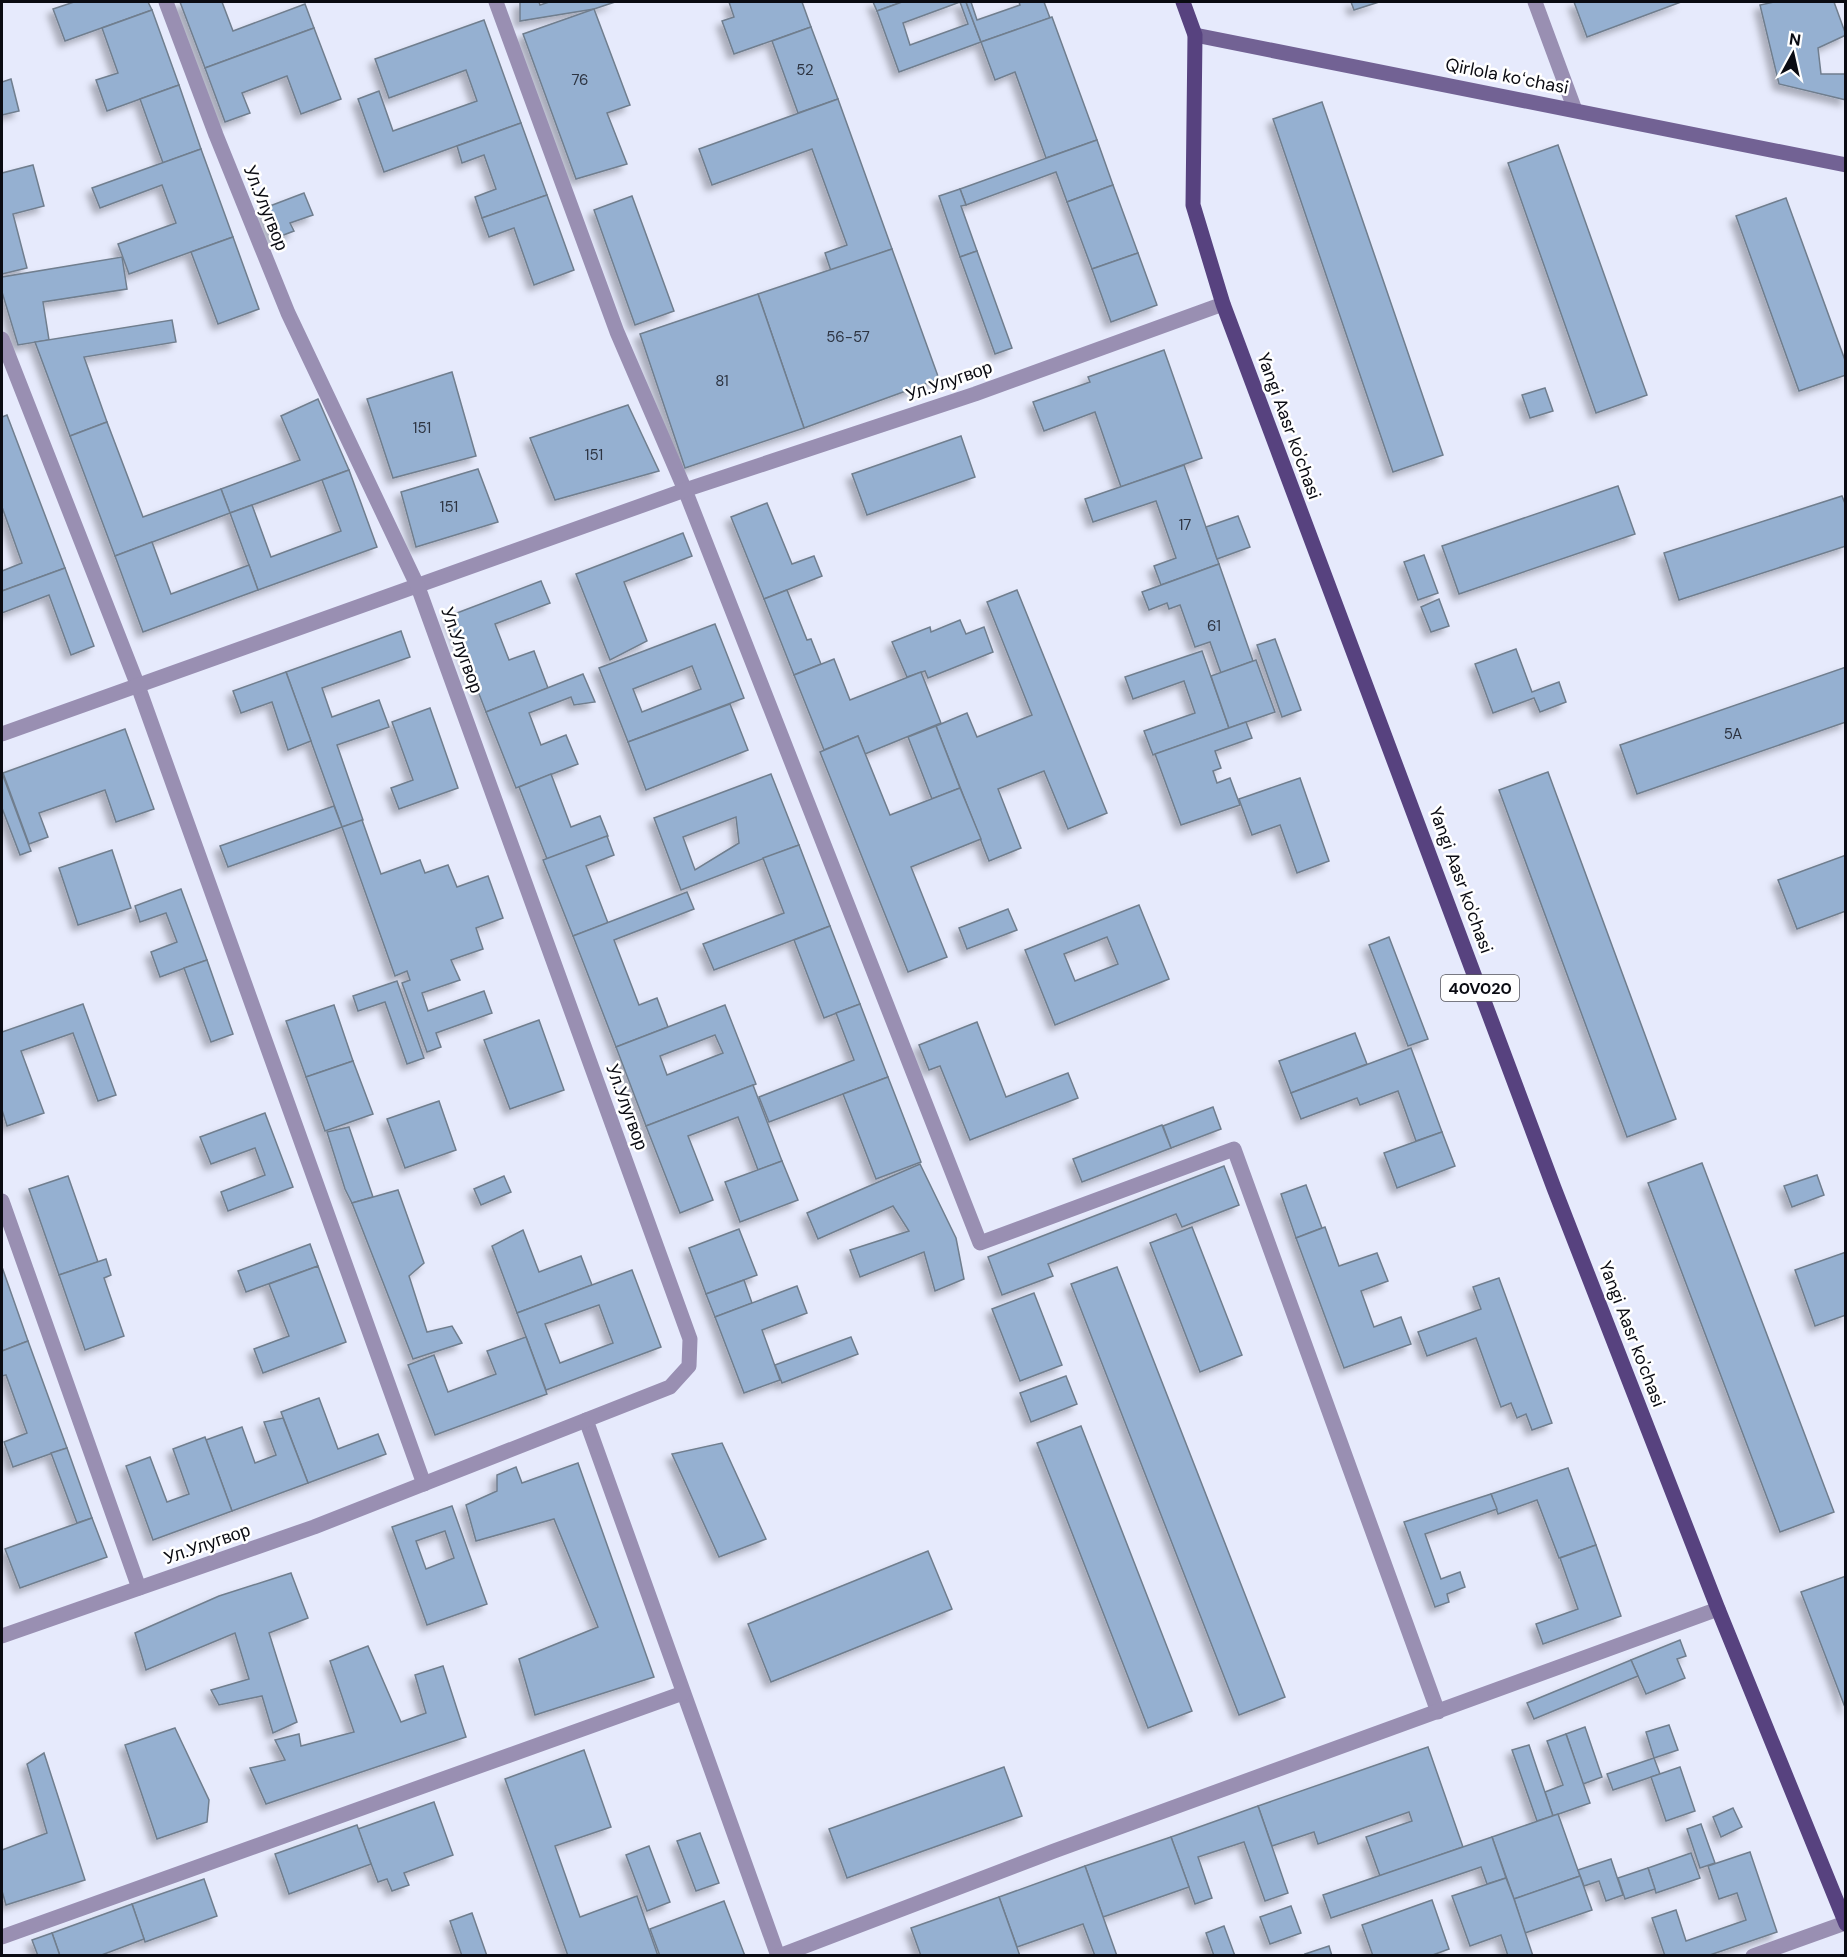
<svg xmlns="http://www.w3.org/2000/svg" width="1847" height="1957" font-family="'DM Sans',sans-serif">
<style>
.building{fill:#95b0d1;stroke:#707e8e;stroke-width:1.5;fill-rule:evenodd;filter:url(#shadow)}
.lines{fill:none;stroke-linecap:round;stroke-linejoin:round}
.street{stroke:#998fb2;stroke-width:15}
.secondary{stroke:#726294;stroke-width:15}
.primary{stroke:#57427f;stroke-width:15}
.labels{text-anchor:middle;dominant-baseline:central;stroke-width:5;stroke-linejoin:round;paint-order:stroke}
.number-label{font-size:15px;fill:#2d3442}
.shield{fill:#fff;stroke:#545459;stroke-width:1.5}
.shield-label{font-size:16px;font-weight:bold;fill:#0a0b12}
.street-label{font-size:18px;fill:#0a0b12;stroke:#fff}
</style>
<defs>
<filter id="shadow"><feDropShadow dx="-5.5" dy="5.5" stdDeviation="3" flood-color="#0004"/></filter>
</defs>
<rect width="100%" height="100%" fill="#e6eafc"/>
<g class="building">
<polygon points="74,2 148,2 152,10 65,41 53,9"/>
<polygon points="180,2 222,2 233,31 305,4 314,28 205,68"/>
<polygon points="520,2 539,2 540,5 549,2 615,2 594,9 520,21"/>
<polygon points="729,2 802,2 811,27 734,54 722,21 734,17"/>
<polygon points="873,2 902,2 877,11"/>
<path d="M 902,2 L 966,2 L 981,42 L 899,72 L 877,11 ZM 960,2 L 968,24 L 910,45 L 903,23 Z"/>
<polygon points="966,2 971,2 977,20 1020,5 1019,2 1044,2 1050,18 981,42"/>
<polygon points="1351,2 1379,2 1354,10"/>
<polygon points="1574,2 1681,2 1587,37"/>
<polygon points="1774,2 1834,2 1846,35 1818,48 1821,74 1846,74 1846,100 1779,84 1760,5"/>
<polygon points="594,9 630,105 607,113 627,164 576,179 523,34"/>
<polygon points="152,10 179,85 107,111 96,80 118,73 102,28"/>
<polygon points="1052,17 1097,140 1046,158 1015,72 995,80 981,42"/>
<polygon points="484,20 521,123 384,172 358,99 379,91 393,131 477,101 466,70 389,98 375,59"/>
<polygon points="811,27 838,99 798,113 772,41"/>
<polygon points="314,28 341,99 301,114 287,76 242,93 250,113 225,122 205,68"/>
<polygon points="11,79 19,111 2,115 2,82"/>
<polygon points="179,85 201,149 163,163 140,99"/>
<polygon points="838,99 892,249 831,271 825,253 847,245 812,149 712,185 699,149"/>
<polygon points="1322,102 1443,455 1393,472 1273,119"/>
<polygon points="521,123 547,195 482,218 475,197 496,189 484,155 462,163 457,146"/>
<polygon points="1097,140 1113,185 1067,202 1056,172 966,205 960,189"/>
<polygon points="1558,145 1647,395 1596,413 1508,163"/>
<polygon points="201,149 233,237 129,274 118,244 176,223 162,185 100,208 92,188"/>
<polygon points="33,165 44,206 13,214 27,268 2,274 2,170 2,173"/>
<polygon points="1113,185 1138,253 1092,269 1067,202"/>
<polygon points="960,189 966,205 961,206 977,251 960,257 939,196"/>
<polygon points="304,193 313,215 290,223 294,231 273,239 262,209"/>
<polygon points="547,195 574,270 534,285 514,228 489,237 482,218"/>
<polygon points="632,196 674,311 635,325 594,210"/>
<polygon points="1786,198 1846,363 1846,375 1799,391 1736,216"/>
<polygon points="233,237 259,309 218,324 191,252"/>
<polygon points="892,249 939,379 804,428 758,294"/>
<polygon points="977,251 1012,348 995,354 960,257"/>
<polygon points="1138,253 1157,305 1111,322 1092,269"/>
<polygon points="122,257 127,289 43,302 49,340 18,345 2,292 2,277"/>
<polygon points="758,294 804,428 685,468 640,334"/>
<polygon points="172,320 176,342 84,357 107,422 70,436 35,342"/>
<polygon points="1164,350 1202,458 1121,487 1095,412 1044,431 1033,402 1090,382 1088,377"/>
<polygon points="452,372 476,456 393,478 367,399"/>
<polygon points="1545,388 1553,411 1530,418 1522,395"/>
<polygon points="318,399 349,470 230,513 221,489 300,460 281,416"/>
<polygon points="628,405 659,471 555,500 530,438"/>
<polygon points="7,415 65,568 2,591 2,571 22,563 2,507 2,417"/>
<polygon points="107,422 143,517 221,489 230,513 115,556 70,436"/>
<polygon points="961,436 975,477 867,515 852,474"/>
<polygon points="1184,465 1219,564 1161,585 1154,566 1176,558 1156,501 1093,522 1085,499"/>
<polygon points="478,469 498,522 416,547 401,492"/>
<polygon points="349,470 377,547 258,590 230,513 252,505 271,557 341,531 322,480"/>
<polygon points="1618,486 1635,534 1459,594 1442,546"/>
<polygon points="1842,496 1846,506 1846,546 1679,600 1664,553"/>
<polygon points="767,503 792,564 814,556 822,576 764,599 731,517"/>
<polygon points="1238,516 1250,547 1217,559 1206,527"/>
<polygon points="683,533 692,556 624,582 647,641 610,660 576,574"/>
<polygon points="152,542 171,594 249,565 258,590 143,632 115,556"/>
<polygon points="1424,555 1438,593 1418,600 1404,562"/>
<polygon points="1219,564 1253,661 1221,673 1210,642 1195,647 1180,605 1169,609 1167,603 1149,610 1142,592"/>
<polygon points="65,568 94,646 71,655 49,595 2,613 2,591"/>
<polygon points="541,581 550,603 495,624 509,660 534,651 548,688 486,712 449,616"/>
<polygon points="787,590 807,640 811,639 821,664 794,675 764,599"/>
<polygon points="1017,590 1107,813 1068,829 1044,771 998,789 1021,848 989,861 936,726 967,713 977,737 1032,715 987,602"/>
<polygon points="1439,599 1449,626 1431,632 1421,607"/>
<polygon points="960,620 966,634 984,627 993,652 928,678 925,671 907,677 892,642 930,627 931,632"/>
<path d="M 715,624 L 744,698 L 628,742 L 599,668 ZM 692,666 L 701,689 L 642,712 L 633,689 Z"/>
<polygon points="401,631 410,657 322,688 332,717 379,700 389,727 337,745 363,820 342,827 286,672"/>
<polygon points="1275,639 1301,710 1282,717 1257,645"/>
<polygon points="1516,649 1532,692 1559,682 1566,702 1540,712 1534,698 1493,713 1475,664"/>
<polygon points="1202,651 1229,728 1153,755 1144,731 1195,713 1184,681 1133,699 1125,677"/>
<polygon points="834,659 850,700 921,672 941,723 865,754 858,736 824,750 794,675"/>
<polygon points="1256,660 1275,712 1229,728 1211,676"/>
<polygon points="1846,667 1846,722 1637,794 1620,745"/>
<polygon points="286,672 311,741 288,750 272,702 241,713 233,691"/>
<polygon points="583,674 595,702 574,705 571,697 529,713 541,745 566,735 578,764 516,788 486,712"/>
<polygon points="730,704 748,750 646,790 628,742"/>
<polygon points="430,708 458,788 399,809 391,788 413,780 392,722"/>
<polygon points="1246,722 1252,738 1215,751 1221,768 1213,771 1217,783 1230,778 1240,805 1181,825 1155,754"/>
<polygon points="936,726 960,788 932,799 908,737"/>
<polygon points="125,729 154,809 116,822 105,790 39,813 48,837 29,844 3,773"/>
<polygon points="858,736 890,815 960,788 981,839 911,867 947,957 908,972 820,752"/>
<polygon points="1548,772 1676,1119 1627,1137 1499,790"/>
<polygon points="2,773 31,851 20,855 2,808"/>
<polygon points="551,774 571,827 600,816 608,836 547,859 519,787"/>
<path d="M 771,774 L 799,845 L 681,890 L 654,818 ZM 736,817 L 739,843 L 695,870 L 683,837 Z"/>
<polygon points="1300,778 1329,861 1297,873 1280,825 1252,835 1239,799"/>
<polygon points="334,806 342,827 228,867 220,846"/>
<polygon points="362,820 381,874 420,860 425,873 448,865 457,887 488,876 503,918 476,928 483,949 451,960 460,980 422,993 428,1011 484,991 492,1013 436,1033 441,1047 427,1052 402,983 410,980 407,971 395,976 342,827"/>
<polygon points="607,836 614,855 586,866 608,923 573,936 543,860"/>
<polygon points="799,845 830,926 714,970 703,944 784,913 763,858"/>
<polygon points="112,850 131,908 78,925 59,868"/>
<polygon points="1846,855 1846,911 1797,929 1778,880"/>
<polygon points="181,889 207,960 160,977 151,952 177,942 166,913 140,922 135,906"/>
<polygon points="687,892 694,909 614,940 639,1005 657,998 668,1027 616,1047 573,936"/>
<path d="M 1139,905 L 1169,979 L 1055,1025 L 1025,950 ZM 1107,937 L 1118,964 L 1075,981 L 1064,954 Z"/>
<polygon points="1008,909 1017,930 967,949 959,928"/>
<polygon points="830,926 860,1004 824,1018 794,940"/>
<polygon points="1389,937 1428,1039 1408,1046 1369,945"/>
<polygon points="207,960 233,1034 211,1042 184,968"/>
<polygon points="397,981 424,1058 407,1064 385,1002 358,1011 353,996"/>
<polygon points="83,1004 116,1095 98,1101 73,1033 21,1051 44,1113 7,1126 2,1110 2,1032"/>
<polygon points="860,1004 888,1077 769,1122 759,1097 854,1060 836,1013"/>
<polygon points="334,1005 353,1061 306,1077 286,1021"/>
<path d="M 725,1005 L 756,1084 L 646,1126 L 616,1047 ZM 715,1035 L 723,1053 L 667,1075 L 660,1056 Z"/>
<polygon points="539,1020 564,1090 510,1109 484,1040"/>
<polygon points="977,1022 1006,1097 1068,1073 1078,1098 970,1140 940,1066 929,1070 919,1045"/>
<polygon points="1355,1033 1367,1064 1291,1093 1279,1061"/>
<polygon points="1411,1048 1442,1132 1416,1141 1398,1091 1360,1105 1357,1098 1301,1119 1291,1093"/>
<polygon points="353,1061 373,1114 325,1131 306,1077"/>
<polygon points="888,1077 921,1162 876,1179 843,1094"/>
<polygon points="753,1085 782,1161 758,1170 738,1117 688,1136 713,1200 680,1213 646,1126"/>
<polygon points="439,1101 456,1150 405,1168 387,1119"/>
<polygon points="1213,1107 1221,1129 1171,1148 1163,1126"/>
<polygon points="265,1113 293,1187 228,1211 221,1192 265,1175 255,1148 211,1164 200,1137"/>
<polygon points="1162,1125 1171,1148 1082,1182 1073,1159"/>
<polygon points="349,1127 373,1197 352,1203 345,1189 327,1132"/>
<polygon points="1442,1132 1455,1166 1397,1188 1384,1153"/>
<polygon points="782,1161 798,1200 740,1222 725,1182"/>
<polygon points="1702,1163 1834,1512 1780,1532 1648,1183"/>
<polygon points="920,1164 956,1238 964,1279 935,1291 924,1252 860,1277 850,1250 909,1231 893,1206 818,1239 807,1213"/>
<polygon points="1224,1166 1239,1205 1182,1227 1176,1214 1048,1264 1053,1276 1002,1295 988,1257"/>
<polygon points="1817,1175 1824,1195 1792,1207 1784,1186"/>
<polygon points="68,1176 98,1262 59,1275 29,1189"/>
<polygon points="504,1176 511,1192 481,1205 474,1189"/>
<polygon points="1306,1185 1322,1228 1296,1238 1281,1194"/>
<polygon points="398,1190 424,1263 409,1276 427,1332 452,1326 462,1343 413,1359 352,1203"/>
<polygon points="1192,1227 1242,1355 1200,1372 1150,1243"/>
<polygon points="1325,1227 1339,1266 1377,1253 1388,1281 1361,1291 1374,1327 1401,1317 1411,1344 1344,1368 1296,1238"/>
<polygon points="739,1229 757,1275 706,1294 689,1248"/>
<polygon points="523,1230 539,1272 581,1256 592,1285 517,1313 492,1246"/>
<polygon points="310,1244 318,1266 246,1292 238,1271"/>
<polygon points="1846,1252 1846,1315 1815,1326 1795,1270"/>
<polygon points="106,1259 111,1275 104,1278 124,1336 85,1350 59,1275"/>
<polygon points="318,1266 346,1342 263,1373 254,1349 289,1336 269,1284"/>
<polygon points="2,1267 28,1341 2,1351"/>
<polygon points="1117,1267 1285,1697 1239,1715 1071,1284"/>
<path d="M 632,1270 L 661,1347 L 546,1390 L 517,1313 ZM 599,1305 L 613,1343 L 560,1363 L 545,1324 Z"/>
<polygon points="1499,1278 1552,1423 1532,1430 1526,1414 1517,1418 1511,1403 1501,1407 1476,1338 1427,1356 1418,1332 1481,1309 1473,1287"/>
<polygon points="744,1280 752,1303 715,1317 706,1294"/>
<polygon points="797,1286 807,1313 762,1330 780,1380 744,1393 715,1317"/>
<polygon points="1034,1293 1062,1365 1020,1381 992,1309"/>
<polygon points="526,1337 547,1394 435,1435 408,1365 434,1355 448,1392 496,1374 487,1351"/>
<polygon points="851,1337 858,1354 782,1383 775,1365"/>
<polygon points="28,1341 67,1448 13,1467 4,1442 27,1433 6,1375 2,1376 2,1351"/>
<polygon points="1066,1376 1077,1404 1031,1422 1020,1393"/>
<polygon points="319,1398 338,1449 378,1434 386,1454 308,1483 281,1412"/>
<polygon points="283,1418 308,1483 232,1511 206,1440 242,1427 255,1463 276,1455 264,1422"/>
<polygon points="1081,1426 1192,1711 1148,1728 1037,1443"/>
<polygon points="205,1437 232,1511 153,1540 126,1466 150,1457 167,1502 189,1494 173,1449"/>
<polygon points="722,1443 766,1539 719,1557 672,1454"/>
<polygon points="67,1448 92,1518 77,1523 51,1453"/>
<polygon points="578,1463 654,1677 535,1715 519,1659 598,1627 554,1519 476,1541 466,1505 497,1491 497,1475 516,1467 522,1483"/>
<polygon points="1568,1468 1596,1545 1559,1558 1537,1500 1498,1514 1491,1494"/>
<polygon points="1491,1494 1497,1509 1425,1534 1441,1579 1460,1572 1465,1587 1447,1594 1449,1602 1435,1607 1404,1522"/>
<path d="M 452,1506 L 487,1604 L 427,1625 L 392,1527 ZM 445,1531 L 454,1558 L 426,1569 L 416,1541 Z"/>
<polygon points="92,1518 107,1557 20,1588 5,1549"/>
<polygon points="1596,1545 1621,1616 1543,1644 1536,1624 1578,1609 1560,1558"/>
<polygon points="928,1551 952,1609 771,1682 748,1624"/>
<polygon points="291,1573 308,1618 269,1633 297,1722 273,1733 262,1696 219,1705 211,1690 249,1679 235,1633 146,1670 135,1633 219,1596"/>
<polygon points="1846,1576 1846,1710 1801,1592"/>
<polygon points="1680,1640 1686,1656 1677,1659 1685,1678 1646,1694 1631,1660"/>
<polygon points="368,1646 401,1722 426,1713 415,1675 443,1666 466,1737 266,1804 250,1768 285,1760 275,1740 299,1734 301,1746 354,1732 330,1661"/>
<polygon points="1631,1660 1638,1676 1534,1719 1527,1703"/>
<polygon points="1669,1725 1678,1750 1654,1758 1646,1732"/>
<polygon points="1585,1727 1602,1777 1583,1784 1566,1734"/>
<polygon points="175,1728 209,1800 207,1822 157,1839 125,1745"/>
<polygon points="1566,1734 1590,1803 1553,1816 1545,1792 1563,1785 1547,1741"/>
<polygon points="1529,1745 1553,1816 1537,1821 1512,1750"/>
<polygon points="1428,1747 1463,1847 1380,1876 1366,1837 1412,1821 1409,1812 1318,1844 1314,1832 1272,1846 1258,1806"/>
<polygon points="584,1750 611,1827 555,1846 580,1917 637,1896 658,1956 568,1956 505,1779"/>
<polygon points="44,1753 85,1880 6,1905 2,1891 2,1850 47,1833 27,1764"/>
<polygon points="1654,1758 1660,1774 1613,1790 1607,1774"/>
<polygon points="1004,1767 1022,1816 847,1878 829,1829"/>
<polygon points="1680,1767 1695,1811 1666,1821 1651,1777"/>
<polygon points="434,1802 453,1855 404,1873 409,1885 392,1891 387,1879 378,1882 358,1829"/>
<polygon points="1258,1806 1288,1893 1265,1901 1244,1842 1198,1857 1212,1898 1195,1904 1171,1837"/>
<polygon points="1733,1808 1742,1827 1721,1837 1713,1817"/>
<polygon points="1558,1814 1580,1876 1514,1899 1492,1837"/>
<polygon points="1701,1824 1715,1863 1700,1868 1687,1829"/>
<polygon points="357,1825 371,1864 289,1894 275,1854"/>
<polygon points="700,1833 719,1883 696,1891 677,1841"/>
<polygon points="1171,1837 1189,1887 1103,1917 1085,1866"/>
<polygon points="1492,1837 1506,1878 1487,1884 1481,1867 1331,1918 1323,1895"/>
<polygon points="649,1846 670,1902 647,1911 626,1855"/>
<polygon points="1750,1852 1777,1932 1707,1956 1665,1956 1652,1918 1676,1910 1686,1941 1746,1920 1737,1893 1719,1899 1708,1866"/>
<polygon points="1691,1853 1700,1878 1656,1893 1648,1868"/>
<polygon points="1611,1859 1623,1895 1606,1901 1599,1881 1584,1886 1578,1870"/>
<polygon points="1085,1866 1117,1956 1095,1956 1083,1924 1017,1947 999,1897"/>
<polygon points="1648,1868 1655,1889 1625,1899 1618,1878"/>
<polygon points="1580,1876 1592,1910 1525,1933 1514,1899"/>
<polygon points="1506,1878 1514,1899 1533,1956 1508,1956 1501,1935 1470,1946 1452,1896"/>
<polygon points="204,1879 217,1916 145,1942 132,1904"/>
<polygon points="999,1897 1020,1956 921,1956 911,1928"/>
<polygon points="1432,1900 1449,1949 1430,1956 1373,1956 1362,1925"/>
<polygon points="724,1901 745,1956 660,1956 650,1929"/>
<polygon points="132,1904 144,1939 99,1956 60,1956 52,1933"/>
<polygon points="1291,1906 1301,1933 1270,1944 1260,1917"/>
<polygon points="472,1913 487,1956 462,1956 450,1921"/>
<polygon points="1224,1926 1235,1956 1214,1956 1206,1933"/>
<polygon points="52,1933 60,1956 38,1956 32,1940"/>
<polygon points="1329,1946 1332,1956 1306,1956 1305,1954"/>
</g>
<g class="lines">
<g class="street">
<polyline points="496,2 617,332 685,490 980,1243 1234,1149 1438,1712"/>
<polyline points="1535,2 1575,110"/>
<polyline points="2,339 138,686 424,1484"/>
<polyline points="2,734 685,490 975,394 1223,304"/>
<polyline points="2,1201 139,1588"/>
<polyline points="586,1420 778,1956"/>
<polyline points="2,1636 314,1527 670,1387 689,1366 690,1339 418,587 288,313 216,135 166,2"/>
<polyline points="2,1937 683,1693"/>
<polyline points="779,1956 1054,1851 1718,1609"/>
<polyline points="1753,1956 1845,1923"/>
</g>
<polyline class="secondary" points="1195,35 1846,165"/>
<polyline class="primary" points="1183,2 1195,35 1193,205 1223,304 1554,1188 1718,1609 1846,1924"/>
</g>
<g class="labels">
<g class="number-label">
<text x="805" y="70">52</text>
<text x="580" y="80">76</text>
<text x="848" y="337">56-57</text>
<text x="722" y="381">81</text>
<text x="422" y="428">151</text>
<text x="594" y="455">151</text>
<text x="449" y="507">151</text>
<text x="1185" y="525">17</text>
<text x="1214" y="626">61</text>
<text x="1733" y="734">5A</text>
</g>
<rect class="shield" x="1441" y="975" width="78" height="26" rx="4.5"/>
<g class="shield-label">
<text x="1480" y="988">40V020</text>
</g>
<g class="street-label">
<text transform="translate(1507 76) rotate(11)">Qirlola koʻchasi</text>
<text transform="translate(266 208) rotate(68)">Ул.Улугвор</text>
<text transform="translate(949 381) rotate(-19)">Ул.Улугвор</text>
<text transform="translate(1289 426) rotate(70)">Yangi Aasr ko'chasi</text>
<text transform="translate(462 650) rotate(70)">Ул.Улугвор</text>
<text transform="translate(1461 880) rotate(70)">Yangi Aasr ko'chasi</text>
<text transform="translate(627 1107) rotate(70)">Ул.Улугвор</text>
<text transform="translate(1632 1334) rotate(69)">Yangi Aasr ko'chasi</text>
<text transform="translate(207 1544) rotate(-19)">Ул.Улугвор</text>
</g>
</g>
<rect width="1847" height="1957" fill="none" stroke="#0a0b12" stroke-width="6"/>
<g transform="translate(1793 54) rotate(8)" stroke="#ffffff" stroke-width="4.5" paint-order="stroke">
<path d="M0-4.5L10 22L0 15L-10 22Z" fill="#0a0b12"/>
<text y="-9" font-size="16" font-weight="bold" text-anchor="middle" fill="#0a0b12">N</text>
</g>
</svg>
